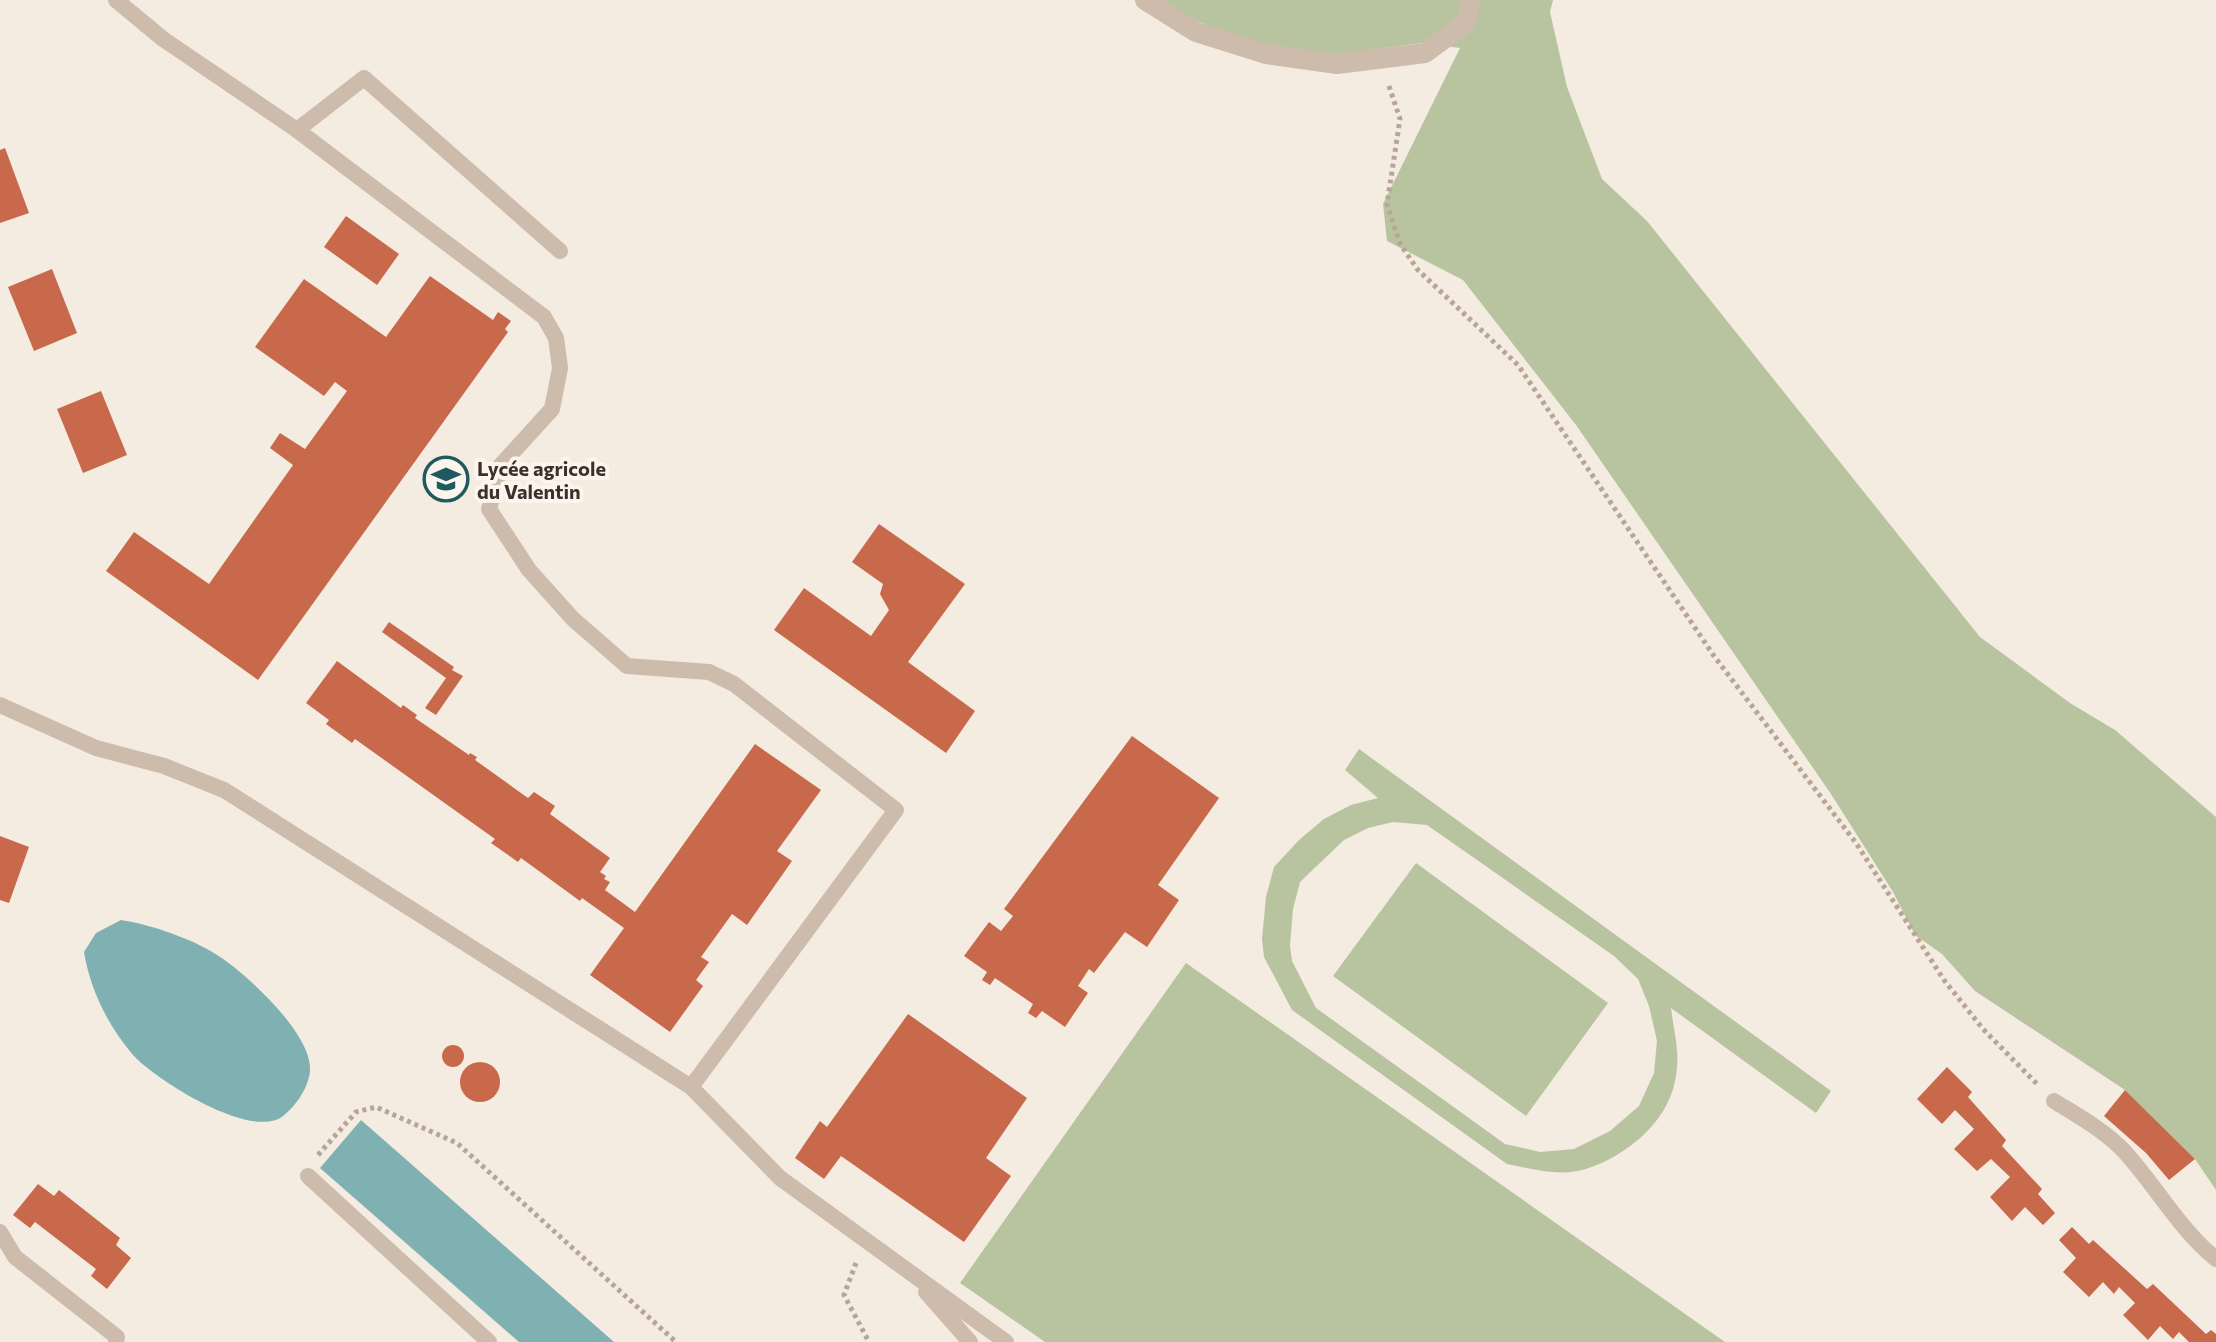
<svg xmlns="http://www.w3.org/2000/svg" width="2216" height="1342" font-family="Commissioner,sans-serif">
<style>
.green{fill:#b8c4a0;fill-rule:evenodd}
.water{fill:#7fb0b2}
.building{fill:#c8694b}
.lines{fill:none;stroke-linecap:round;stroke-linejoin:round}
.path{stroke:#b9a596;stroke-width:5;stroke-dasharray:4 4;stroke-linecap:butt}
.lane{stroke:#cdbbac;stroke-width:16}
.street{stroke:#cdbbac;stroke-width:20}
.labels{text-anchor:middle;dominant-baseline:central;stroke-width:8;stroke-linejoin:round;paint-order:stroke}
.poi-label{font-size:20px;font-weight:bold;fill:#3b302b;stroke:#fbf5ee;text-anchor:start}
</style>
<rect width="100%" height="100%" fill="#f4ebe1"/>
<g class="green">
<polygon points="1163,0 1553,0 1550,12 1567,87 1602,179 1647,221 1980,637 2070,703 2115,730 2216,817 2216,1190 2195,1159 2125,1090 1975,991 1942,954 1915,935 1893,892 1831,794 1576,425 1463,280 1387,241 1383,204 1460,48 1422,43 1326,56 1241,40 1188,17"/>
<path d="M 1359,749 L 1831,1091 L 1816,1113 L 1671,1008 C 1674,1034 1681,1053 1675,1081 C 1667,1123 1626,1156 1586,1169 C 1561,1177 1532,1169 1507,1164 L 1292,1010 L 1264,957 L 1262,939 L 1266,897 L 1274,867 L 1299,840 L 1324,819 L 1351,805 L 1378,798 L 1345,770 ZM 1393,822 L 1427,825 L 1614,956 L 1638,979 L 1649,1006 L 1657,1041 L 1654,1073 L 1639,1106 L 1610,1131 L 1574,1149 L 1540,1152 L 1505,1144 L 1316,1008 L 1292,961 L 1290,946 L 1293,909 L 1300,882 L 1344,840 L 1368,828 Z"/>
<polygon points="1416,863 1608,1003 1526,1116 1333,976"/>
<polygon points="1186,963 1725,1342 1045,1342 960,1283"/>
</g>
<g class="water">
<path d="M 121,920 C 149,924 193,939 217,955 C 246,973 312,1034 310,1070 C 309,1087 296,1106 283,1116 C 251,1141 155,1079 133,1055 C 108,1026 90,989 84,952 L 96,933 Z"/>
<polygon points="361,1120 614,1342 519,1342 320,1168"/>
</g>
<g class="building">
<polygon points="5,148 29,213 0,223 0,150"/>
<polygon points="346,216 399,254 377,285 324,247"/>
<polygon points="52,269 77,333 34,351 8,287"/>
<polygon points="430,276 493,320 498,312 511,321 505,329 508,332 258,680 106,571 134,532 209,584 293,465 270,448 280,433 305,449 347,391 335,382 324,396 255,347 304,279 386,337"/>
<polygon points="101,391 127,455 83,473 57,409"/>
<polygon points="879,524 965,584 908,662 975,711 946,753 774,630 804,588 871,636 889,610 880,594 883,584 852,562"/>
<polygon points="389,622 454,667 452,670 463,676 436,715 425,708 446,678 382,632"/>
<polygon points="337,661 401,708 403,705 417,715 415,718 469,755 470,753 477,757 475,760 528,798 534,792 555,806 550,814 610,858 600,872 606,876 604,879 610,882 605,890 635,912 755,744 821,790 777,851 792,861 747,925 732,914 701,957 709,962 696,980 703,986 670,1032 590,975 624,928 582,898 580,901 521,858 518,862 491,843 495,839 355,739 352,743 326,724 329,720 306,703"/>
<polygon points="1132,736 1219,798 1158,885 1179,900 1147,947 1125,932 1094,973 1089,969 1078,986 1088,993 1065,1027 1042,1011 1036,1018 1028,1013 1033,1004 995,978 990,985 982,980 987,972 964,956 989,922 1001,931 1013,916 1004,909"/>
<polygon points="0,836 29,847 9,903 0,900"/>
<polygon points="908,1014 1027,1098 986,1158 1011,1176 964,1242 841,1156 824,1179 795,1158 820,1121 827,1127"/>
<circle cx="453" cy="1056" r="11"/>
<circle cx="480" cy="1082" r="20"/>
<polygon points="1947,1067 1972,1092 1968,1097 2006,1140 2002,1146 2042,1189 2038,1194 2055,1213 2043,1225 2025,1207 2012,1221 1990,1197 2010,1177 1991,1159 1977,1171 1954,1149 1974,1129 1955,1110 1942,1124 1917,1099"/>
<polygon points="2125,1090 2195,1159 2169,1180 2146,1153 2104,1116"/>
<polygon points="38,1184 54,1196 59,1190 120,1238 116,1245 131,1258 107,1289 91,1276 96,1269 35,1222 30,1228 13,1215"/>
<polygon points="2072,1227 2089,1244 2093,1240 2147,1289 2153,1284 2206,1334 2211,1330 2216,1334 2216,1342 2189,1342 2179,1332 2173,1339 2160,1326 2148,1340 2123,1315 2135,1303 2119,1287 2114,1294 2103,1282 2089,1297 2063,1272 2076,1258 2059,1240"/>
</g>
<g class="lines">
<g class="path">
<polyline points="1389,86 1400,119 1387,204 1400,244 1418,270 1518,365 1714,656 1856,843 1944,980 1983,1029 2038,1085"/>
<polyline points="318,1155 356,1112 376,1107 457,1143 676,1342"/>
<polyline points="856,1263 844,1295 869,1342"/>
</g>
<g class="lane">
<polyline points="297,130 364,78 560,251"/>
<polyline points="0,705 96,748 164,766 224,790 691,1087 896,810 734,684 709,672 627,666 573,619 529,570 489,509 501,465 552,409 560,368 556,338 544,317 297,130 163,39 116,0"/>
<polyline points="691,1087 780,1178 1006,1342"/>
<path d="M 2054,1101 C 2078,1116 2104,1130 2124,1151 C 2156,1186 2179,1229 2216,1259"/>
<polyline points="308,1176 489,1342"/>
<polyline points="0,1232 15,1257 117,1337 116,1342"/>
<polyline points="926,1292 970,1342"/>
</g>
<polyline class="street" points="1145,0 1196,32 1266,54 1337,64 1425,53 1466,23 1471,0"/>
</g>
<defs>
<g id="school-ring" transform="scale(2.3)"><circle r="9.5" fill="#fbf5ee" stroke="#1f5a5e" stroke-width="1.5"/><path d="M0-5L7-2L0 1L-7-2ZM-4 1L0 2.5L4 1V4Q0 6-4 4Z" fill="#1f5a5e"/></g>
</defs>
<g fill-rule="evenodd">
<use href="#school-ring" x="446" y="479"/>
</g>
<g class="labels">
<g class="poi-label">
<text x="477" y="468">Lycée agricole<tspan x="477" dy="23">du Valentin</tspan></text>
</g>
</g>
</svg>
